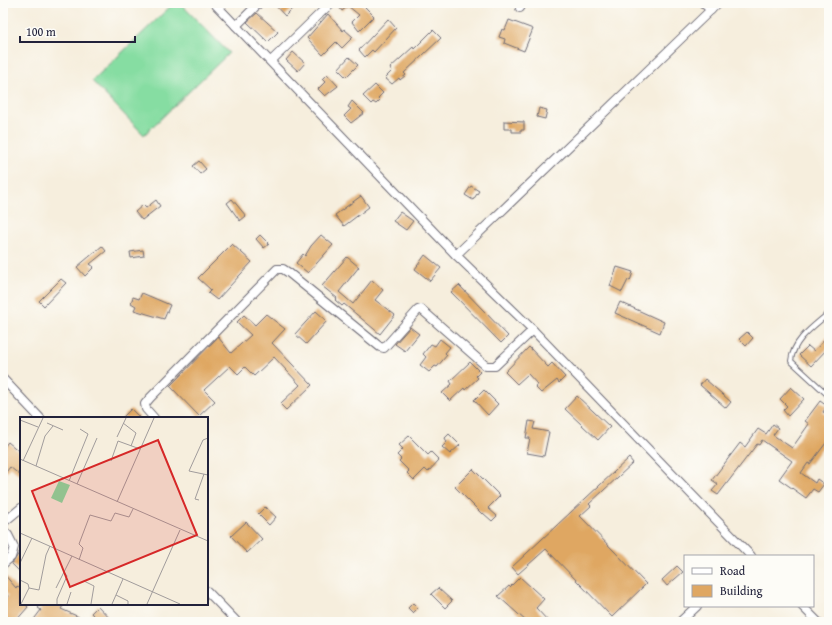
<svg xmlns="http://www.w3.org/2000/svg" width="832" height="625" font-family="'Gentium Book Plus',serif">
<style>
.pitch{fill:#86dda2;stroke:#54806e}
.building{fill:#dfa762}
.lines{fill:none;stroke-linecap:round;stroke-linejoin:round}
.service-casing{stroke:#6c6974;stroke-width:6}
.minor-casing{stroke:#6c6974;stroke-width:10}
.service{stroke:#fff;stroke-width:4}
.minor{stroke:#fff;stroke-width:8}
.inset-road{fill:none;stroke:#a19c9c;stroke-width:1}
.view{fill:#d62828;fill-opacity:0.15;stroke:#d62828;stroke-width:2}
.inset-edge{fill:none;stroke:#22223b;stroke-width:2}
</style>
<rect width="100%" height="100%" fill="#fdfcf7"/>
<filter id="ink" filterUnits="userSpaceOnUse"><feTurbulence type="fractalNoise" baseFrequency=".025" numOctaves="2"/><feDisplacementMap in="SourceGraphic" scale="8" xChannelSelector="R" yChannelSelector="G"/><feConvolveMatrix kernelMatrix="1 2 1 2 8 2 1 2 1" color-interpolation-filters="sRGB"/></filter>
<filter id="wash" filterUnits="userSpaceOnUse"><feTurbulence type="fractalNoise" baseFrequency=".012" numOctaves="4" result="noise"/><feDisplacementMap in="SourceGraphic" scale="16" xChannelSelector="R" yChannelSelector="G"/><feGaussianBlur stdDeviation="0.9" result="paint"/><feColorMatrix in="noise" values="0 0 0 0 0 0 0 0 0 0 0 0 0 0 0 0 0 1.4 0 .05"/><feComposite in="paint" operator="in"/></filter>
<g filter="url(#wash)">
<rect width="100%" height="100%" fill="#f6eedd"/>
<polygon class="pitch" points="174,3 180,3 229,53 144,135 92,81"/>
<g id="blocks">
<g class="building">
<polygon points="273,3 292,3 295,6 285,16"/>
<polygon points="336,3 361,3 374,16 359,31 352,22 359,15 348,6 342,11"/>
<polygon points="257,13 278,32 268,42 247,22"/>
<polygon points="328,14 343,31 344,29 353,37 342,48 336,42 323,55 307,38"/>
<polygon points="388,19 396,28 374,52 372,50 365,57 359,50"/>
<polygon points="509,20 533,29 524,51 504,43 505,39 499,37 502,29 505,30"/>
<polygon points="433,30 441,38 404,73 406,75 400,80 399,78 392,84 385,78 392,71 390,68 413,47 414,49"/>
<polygon points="293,52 305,63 298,71 286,60"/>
<polygon points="349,57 358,65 346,77 338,69"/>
<polygon points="327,74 338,86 325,96 318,89 325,82 322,79"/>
<polygon points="375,85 383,93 378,98 380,100 376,104 373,102 371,104 363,96"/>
<polygon points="352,101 364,113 351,123 344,116 351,109 348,107"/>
<polygon points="539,108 547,110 545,119 537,117"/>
<polygon points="504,121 524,122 524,130 521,130 521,132 512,132 512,129 504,129"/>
<polygon points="199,161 206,169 200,174 193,166"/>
<polygon points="471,186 479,191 473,200 465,195"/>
<polygon points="361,196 369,207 344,226 335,215"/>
<polygon points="232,199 246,216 240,221 227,203"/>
<polygon points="156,200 160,206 142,220 135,212 143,205 146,208"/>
<polygon points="400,212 413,221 406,230 393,221"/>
<polygon points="260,235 269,244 264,248 256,239"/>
<polygon points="321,235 333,245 308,273 296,263 303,254 305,256 311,246"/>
<polygon points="232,244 252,262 217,300 208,293 211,290 198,278"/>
<polygon points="102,246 106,251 90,264 94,267 85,276 77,267"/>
<polygon points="143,250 144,256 131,258 130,252"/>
<polygon points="425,255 441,268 430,281 415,269"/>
<polygon points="347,257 359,267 339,292 353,304 372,280 383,290 375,300 395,315 380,334 344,304 342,306 335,300 337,298 322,286"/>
<polygon points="617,267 633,272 630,281 628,280 622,292 610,286"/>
<polygon points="61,279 66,283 44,306 39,301"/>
<polygon points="459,285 508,336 501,343 451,292"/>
<polygon points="142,293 170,305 164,319 134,310 136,306 131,303 133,297 139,299"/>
<polygon points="620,302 664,322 660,333 615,313"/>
<polygon points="316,311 327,321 306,344 295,334"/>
<polygon points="266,314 285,329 272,343 312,385 286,410 280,404 300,385 274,357 254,376 245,367 238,374 230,366 204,390 215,401 199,416 170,386 218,337 231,353 251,335 237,322 244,315 255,325"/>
<polygon points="410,327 419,334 405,351 395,344"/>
<polygon points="747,332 753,338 746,346 739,339"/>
<polygon points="829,335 829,347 811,366 799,355 808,346 814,351"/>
<polygon points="440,339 450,347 445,353 447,355 437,367 435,366 429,372 420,365 426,357 423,354 431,344 435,346"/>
<polygon points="529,347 548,367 552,363 565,377 559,383 557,380 541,393 535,387 538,385 528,374 517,384 505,372"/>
<polygon points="470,362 480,372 476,376 478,378 465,390 464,388 450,401 442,393 452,384 450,381"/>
<polygon points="705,379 731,402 726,408 700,385"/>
<polygon points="791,387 804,399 788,416 783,410 787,406 780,399"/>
<polygon points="484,390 498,404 488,415 474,400"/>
<polygon points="577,396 610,427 598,440 565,409"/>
<polygon points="820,401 827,406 823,412 829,416 829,439 810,464 808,463 801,473 815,483 817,479 824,484 818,492 813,489 806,498 779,479 792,461 762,440 759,445 757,444 718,495 712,491 718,484 712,480 740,443 745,447 758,429 766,434 773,424 778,428 773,435 792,448 809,424 805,421"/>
<polygon points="131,409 140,418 122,418"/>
<polygon points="529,421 535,422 533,429 549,432 544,456 527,453 530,438 526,438"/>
<polygon points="449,434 460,445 450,454 442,447 447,442 445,438"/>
<polygon points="409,436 428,455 431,452 439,460 428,472 425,469 414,480 407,473 409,471 399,461 401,459 397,455 403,449 399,445"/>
<polygon points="8,442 21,453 21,476 10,467 3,476 3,448"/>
<polygon points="629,458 633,463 589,504 591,506 580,516 646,584 612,617 546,549 518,574 512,567"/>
<polygon points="473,469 500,496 488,508 497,516 492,521 483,513 482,514 455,487"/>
<polygon points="265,507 276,517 269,525 258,514"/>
<polygon points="246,522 262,539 247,553 231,536"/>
<polygon points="21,550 21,573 12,564"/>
<polygon points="677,566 683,572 667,586 662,580"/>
<polygon points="3,573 16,588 17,586 21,590 21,604 25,604 28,607 15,622 3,622 3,602 8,596 3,590"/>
<polygon points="520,577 544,599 536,608 549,622 527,622 498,596 509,586 510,587"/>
<polygon points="438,588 452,601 445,608 431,594"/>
<polygon points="413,603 418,608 413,613 408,608"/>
<polygon points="41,604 64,604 61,609 79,617 77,622 32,622 41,610 38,608"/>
<polygon points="98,606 113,622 100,622 91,613"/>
</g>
</g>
</g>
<g filter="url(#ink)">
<use href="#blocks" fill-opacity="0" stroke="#6c6974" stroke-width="1"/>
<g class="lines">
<g class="service-casing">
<path id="service" d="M 829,313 C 814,326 793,340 791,361 L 829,396"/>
</g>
<g class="minor-casing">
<g id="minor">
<polyline points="214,3 456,255 533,330 751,556"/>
<polyline points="703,3 711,10"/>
<polyline points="520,8 523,3"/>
<polyline points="236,26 259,3"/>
<polyline points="271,61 331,3"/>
<polyline points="456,255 718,3"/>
<polyline points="3,379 40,418"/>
<polyline points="154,418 146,409 145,404 150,398 277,269 283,269 289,273 380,347 384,348 418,310 421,309 486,366 495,366 533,330"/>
<polyline points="3,523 21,508"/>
<polyline points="3,530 8,535 14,547 11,557 3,564"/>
<polyline points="207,591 237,622"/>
<polyline points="802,606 818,622"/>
<polyline points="680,622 697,606"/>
</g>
</g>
<use href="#service" class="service"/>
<use href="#minor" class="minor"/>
</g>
</g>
<g transform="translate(20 417)">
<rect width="188" height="188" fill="#f6eedd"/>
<path d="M 39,64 L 50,68 L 42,86 L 31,81 Z" fill="#86dda2"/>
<path class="inset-road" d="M 0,3 L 18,10M 27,6 L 43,13M 103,6 L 116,16 L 111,29M 97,20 L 106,1M 188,21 L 183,23 L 169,54 L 188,58M 0,42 L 188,124M 3,44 L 23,1M 91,44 L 98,24 L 120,32M 16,49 L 25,19 L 33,9M 49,64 L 68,17 L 60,12M 57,67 L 77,21M 179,83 L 175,82 L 184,57M 97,85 L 134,1M 0,116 L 160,187M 59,143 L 63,131 L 59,127 L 70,98 L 91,104 L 95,96 L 109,100 L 113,92M 0,146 L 12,121M 0,163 L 8,167 L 9,171M 64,164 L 74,169 L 71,187M 36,171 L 44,155M 96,178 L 108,184 L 108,187M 1,187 L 9,171 L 19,173 L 26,138 L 30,129M 37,187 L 37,182 L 47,159 L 44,155 L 52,139M 47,187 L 51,175M 92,187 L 103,162M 127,187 L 160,113"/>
<path class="view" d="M 138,23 L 177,118 L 50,170 L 12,74 Z"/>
<rect width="188" height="188" class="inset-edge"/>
</g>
<rect width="832" height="625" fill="none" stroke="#fdfcf7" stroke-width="16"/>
<rect x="684" y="555" width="130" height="52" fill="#fdfcf7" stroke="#a5a5ac"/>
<rect x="692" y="568" width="20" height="6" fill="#ffffff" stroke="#a5a5ac"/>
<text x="720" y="575" font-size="12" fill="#22223b">Road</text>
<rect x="692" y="585" width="20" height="12" fill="#dfa762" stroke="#a5a5ac"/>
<text x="720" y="595" font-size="12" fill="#22223b">Building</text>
<path d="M20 36v6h115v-6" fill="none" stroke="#22223b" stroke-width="2"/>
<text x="26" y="36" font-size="12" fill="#22223b" stroke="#fdfcf7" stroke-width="3" paint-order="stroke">100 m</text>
</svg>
